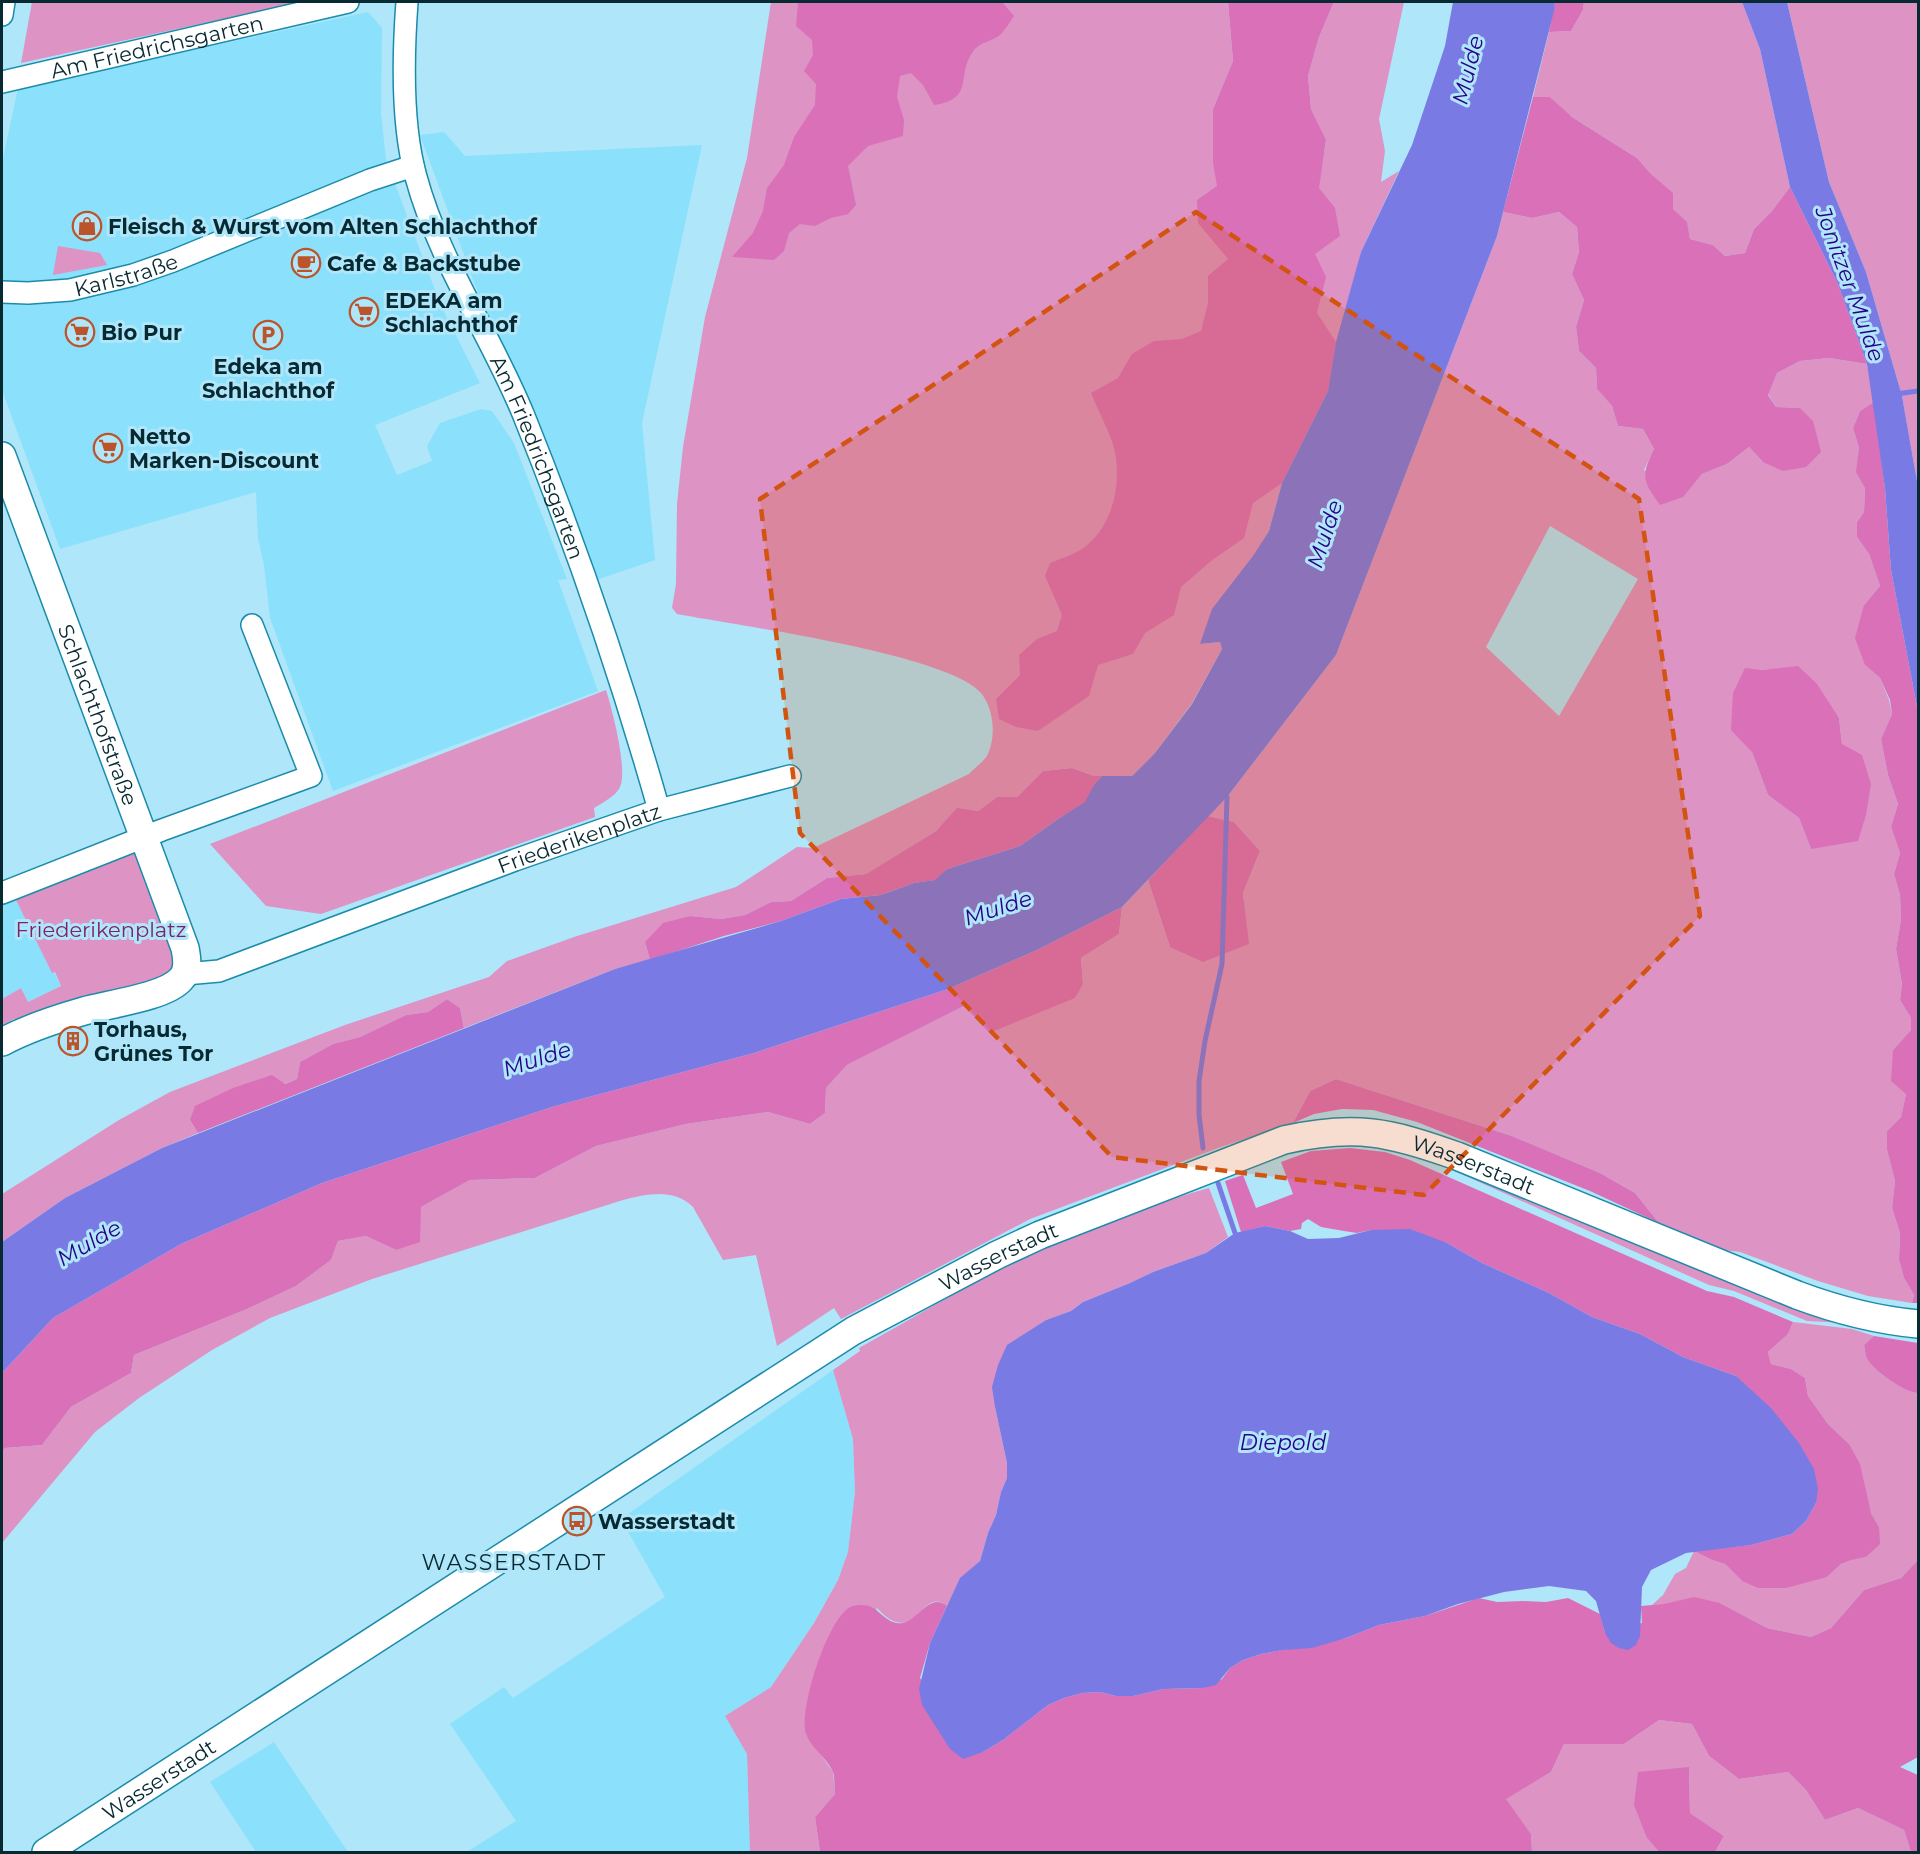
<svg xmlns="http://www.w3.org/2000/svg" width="1920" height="1854" font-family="Montserrat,sans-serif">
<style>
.built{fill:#8be0fb}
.green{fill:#dd93c3;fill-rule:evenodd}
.forest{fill:#da71b8}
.water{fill:#7a7ae4}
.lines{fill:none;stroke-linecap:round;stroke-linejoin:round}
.stream{stroke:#7a7ae4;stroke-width:5}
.minor-casing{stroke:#1a8caa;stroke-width:24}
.major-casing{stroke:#1a8caa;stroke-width:30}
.minor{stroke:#fff;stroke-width:21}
.major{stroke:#fff;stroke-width:27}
.marked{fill:#d25410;fill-opacity:0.2;stroke:#d25410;stroke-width:4.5;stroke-dasharray:12 8;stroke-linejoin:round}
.labels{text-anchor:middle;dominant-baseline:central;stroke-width:6;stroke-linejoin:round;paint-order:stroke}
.street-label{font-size:21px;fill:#072932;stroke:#afe6f9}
.poi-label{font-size:21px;font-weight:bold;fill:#072932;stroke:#afe6f9;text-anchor:start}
.park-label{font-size:21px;fill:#7f2166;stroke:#afe6f9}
.water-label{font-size:22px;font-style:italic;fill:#2b0089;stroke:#afe6f9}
.neighbourhood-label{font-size:22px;letter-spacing:1.5px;fill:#072932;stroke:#afe6f9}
</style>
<rect width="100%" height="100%" fill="#afe6f9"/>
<g class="built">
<polygon points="368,12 382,28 381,113 386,160 441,306 480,383 375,425 397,475 432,461 427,446 440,423 481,409 492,411 514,443 567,579 558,580 598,691 333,791 270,618 264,565 258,538 256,492 60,549 2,390 2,163 18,88"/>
<polygon points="444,132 465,156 702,145 642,423 655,560 593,581 485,312 420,135"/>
<polygon points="15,898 52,973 54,972 61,986 28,1002 21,988 2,999 2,911 4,910 2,905"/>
<polygon points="833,1370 853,1439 855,1492 848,1552 838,1580 814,1623 771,1687 725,1716 747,1754 750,1852 467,1852 516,1821 450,1724 504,1687 513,1698 665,1597 621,1519"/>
<polygon points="274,1742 286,1760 348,1852 256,1852 210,1782"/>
</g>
<g class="green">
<polygon points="32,2 301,2 21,63"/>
<path d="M 771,2 L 1228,2 L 1233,61 L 1213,109 L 1318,188 L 1326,141 L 1311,109 L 1308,76 L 1319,37 L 1334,2 L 1404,2 L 1379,119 L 1385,151 L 1381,182 L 1399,171 L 1361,252 L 1328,391 L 1282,483 L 1269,531 L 1201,644 L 1220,642 L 1222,649 L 1192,703 L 1155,753 L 1132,776 L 1094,776 L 1072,768 L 1043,771 L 1017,797 L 997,797 L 978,811 L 957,809 L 936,831 L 866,874 L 827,878 L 791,901 L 771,902 L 745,915 L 721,919 L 691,916 L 645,942 L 650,960 L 615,969 L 464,1028 L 460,1008 L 447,999 L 428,1012 L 406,1015 L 360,1037 L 333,1044 L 300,1062 L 297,1079 L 190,1120 L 198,1133 L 162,1148 L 65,1198 L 2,1242 L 2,1194 L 119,1120 L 170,1092 L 345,1025 L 489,977 L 507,961 L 574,937 L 736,887 L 797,847 L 813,848 L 969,774 C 974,768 985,761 988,754 C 996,736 994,709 981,693 C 948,654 735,625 677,614 L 672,608 L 676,584 L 677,504 L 683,447 L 705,317 L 747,158 Z"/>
<polygon points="1584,2 1742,2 1760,49 1790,187 1772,211 1754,229 1745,253 1725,256 1713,245 1690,239 1687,224 1673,209 1652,175 1637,158 1569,115 1550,97 1533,97 1549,32 1571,31 1583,10"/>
<polygon points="1787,2 1918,2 1918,487 1902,396 1866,272 1829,182"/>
<path d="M 1503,212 L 1532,218 L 1559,212 L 1577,227 L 1579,252 L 1572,274 L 1584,300 L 1576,327 L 1579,351 L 1596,368 L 1597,389 L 1612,406 L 1618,426 L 1643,429 L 1654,449 L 1644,470 L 1682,497 L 1702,474 L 1727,464 L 1749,447 L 1763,462 L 1800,408 L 1776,407 L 1768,394 L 1777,373 L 1800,361 L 1829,358 L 1867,364 L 1874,402 L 1860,411 L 1853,428 L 1859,448 L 1857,472 L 1865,488 L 1864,512 L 1857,522 L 1857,537 L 1869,554 L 1880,586 L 1864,605 L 1865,665 L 1880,678 L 1889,700 L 1892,714 L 1881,739 L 1888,775 L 1898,804 L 1891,827 L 1900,853 L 1894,874 L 1900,895 L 1901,920 L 1896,949 L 1902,984 L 1900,1000 L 1911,1018 L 1911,1030 L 1893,1050 L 1906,1094 L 1901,1117 L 1887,1131 L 1887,1150 L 1895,1181 L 1892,1208 L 1900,1233 L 1899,1260 L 1904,1278 L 1914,1295 L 1912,1303 L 1868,1296 L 1818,1281 L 1740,1252 L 1715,1249 L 1659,1223 L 1635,1193 L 1600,1173 L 1512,1136 L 1336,1079 L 1310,1091 L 1293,1123 L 1221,1147 L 1030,1219 L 841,1319 L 834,1308 L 777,1346 L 756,1255 L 723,1260 L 693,1207 C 673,1188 648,1194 623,1200 L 372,1279 L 270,1318 L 212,1350 L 139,1398 L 95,1432 L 2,1543 L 2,1452 L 5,1448 L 42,1445 L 71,1407 L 131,1373 L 134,1355 L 247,1309 L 296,1286 L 331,1260 L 338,1241 L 366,1236 L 396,1250 L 421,1207 L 470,1180 L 535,1178 L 596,1146 L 686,1124 L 768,1112 L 810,1124 L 825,1113 L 826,1088 L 847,1065 L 964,1006 L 989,1033 L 1083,984 L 1081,958 L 1119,934 L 1122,907 L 1148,880 L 1170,947 L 1248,944 L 1243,893 L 1260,851 L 1234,822 L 1208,816 L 1227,797 L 1336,655 L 1497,236 ZM 1550,526 L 1638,579 L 1559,716 L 1486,647 ZM 1798,667 L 1839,718 L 1842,744 L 1811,849 L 1799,818 L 1768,795 L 1752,752 L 1761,670 Z"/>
<polygon points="58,246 100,253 107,265 53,275"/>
<path d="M 606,690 C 612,709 628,769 620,787 C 616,796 602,803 594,808 L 595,817 L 321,914 L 266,906 L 210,844 Z"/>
<path d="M 137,849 C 146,872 180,943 174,964 C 172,972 166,976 159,981 L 22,1024 L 14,1019 L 2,1025 L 2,999 L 21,988 L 28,1002 L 61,986 L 55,972 L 52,973 L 15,898 Z"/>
<polygon points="1390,1142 1846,1323 1807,1321 1734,1291 1709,1285"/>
<path d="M 1209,1188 L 1228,1237 L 1206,1253 L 1153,1272 L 1130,1283 L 1083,1302 L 1071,1311 L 1046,1320 L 1007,1346 L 995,1407 L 1007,1463 L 1007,1478 L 1001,1492 L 996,1515 L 988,1533 L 980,1561 L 961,1578 L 947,1606 C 921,1584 916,1651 877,1608 L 806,1734 L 833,1772 L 835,1794 L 815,1817 L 820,1852 L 750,1852 L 747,1754 L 725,1716 L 771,1687 L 814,1623 L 838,1580 L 848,1552 L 855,1492 L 853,1439 L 833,1370 L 860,1351 L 859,1348 C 922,1313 984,1275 1049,1245 C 1100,1222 1156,1203 1209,1188 Z"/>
<path d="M 1793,1322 L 1852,1329 L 1874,1336 L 1864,1345 C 1865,1349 1865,1355 1867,1359 C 1874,1371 1905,1393 1918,1393 L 1918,1560 L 1901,1578 L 1864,1590 L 1831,1628 L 1811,1637 L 1767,1628 L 1720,1603 L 1652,1605 L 1663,1595 L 1675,1574 L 1686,1568 L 1694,1551 L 1712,1560 L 1725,1564 L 1742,1581 L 1827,1577 L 1841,1564 L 1851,1559 L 1866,1557 L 1879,1527 L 1871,1513 L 1849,1444 L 1828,1424 L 1808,1396 L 1805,1378 L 1791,1369 L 1771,1364 L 1768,1352 L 1788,1334 Z"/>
<polygon points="1659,1720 1692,1724 1709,1756 1739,1779 1788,1772 1806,1790 1825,1820 1858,1808 1904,1830 1911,1852 1715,1852 1724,1836 1690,1813 1689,1768 1647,1838 1659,1852 1532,1852 1531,1834 1505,1799 1551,1772 1564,1744 1624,1744"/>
</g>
<g class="forest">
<path d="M 800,2 L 1002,2 L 1014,16 C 1010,22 1005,30 1000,35 C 993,41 981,42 975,49 C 954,74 977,99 934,105 L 923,85 L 911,73 L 900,76 L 897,97 L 904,120 L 903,136 L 868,146 L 848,166 L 856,205 L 848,214 L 831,218 L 815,226 L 800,224 L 789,233 L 784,251 L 774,260 L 732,257 L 753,233 L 763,211 L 767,188 L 784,165 L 794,137 L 815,105 L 816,84 L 804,71 L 813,55 L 812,40 L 796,26 L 798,3 Z"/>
<path d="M 1228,2 L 1334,2 L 1319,37 L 1308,76 L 1311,109 L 1326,140 L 1319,188 L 1335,208 L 1340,236 L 1315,254 L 1326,277 L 1317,313 L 1336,342 L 1328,391 L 1282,483 L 1253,503 L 1244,538 L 1211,561 L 1181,587 L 1174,615 L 1145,633 L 1133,654 L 1098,665 L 1089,696 L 1038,731 L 1016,727 L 999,719 L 996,699 L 1020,675 L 1019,655 L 1037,639 L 1057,631 L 1062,615 L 1045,576 L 1050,563 C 1062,558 1077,554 1087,545 C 1114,523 1122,481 1114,448 C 1109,430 1098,411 1091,393 L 1118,378 L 1132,354 L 1154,341 L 1182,339 L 1201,331 L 1208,303 L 1208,276 L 1228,259 L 1198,223 L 1197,200 L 1217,186 L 1213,163 L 1213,109 L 1233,61 Z"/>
<polygon points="1555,2 1584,2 1583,10 1571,31 1549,32"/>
<path d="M 1533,97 L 1550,97 L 1572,117 L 1637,158 L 1652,175 L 1673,193 L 1673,209 L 1687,222 L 1690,239 L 1713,245 L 1725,256 L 1745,253 L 1754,229 L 1772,211 L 1790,187 L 1838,284 L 1867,364 L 1829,358 L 1800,361 L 1777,373 L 1768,395 L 1776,407 L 1800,408 L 1813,421 L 1821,452 L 1806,467 L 1783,471 L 1763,462 L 1749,447 L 1727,464 L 1702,474 L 1683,497 L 1660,505 C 1642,480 1641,476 1654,449 L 1643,429 L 1618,426 L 1612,406 L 1597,389 L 1596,368 L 1579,351 L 1576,327 L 1584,300 L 1572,274 L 1579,252 L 1577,227 L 1559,212 L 1532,218 L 1503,212 Z"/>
<polygon points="1874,402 1885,488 1891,570 1918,712 1918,1303 1912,1303 1914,1295 1904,1278 1899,1260 1900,1233 1892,1208 1895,1181 1887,1150 1887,1131 1901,1117 1906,1094 1891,1081 1893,1050 1911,1030 1911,1018 1900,1000 1902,984 1896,949 1901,920 1900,895 1894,874 1900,853 1891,827 1898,804 1888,775 1881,739 1892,714 1890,700 1880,678 1865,665 1855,638 1864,605 1880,586 1869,554 1857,537 1857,522 1864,512 1865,488 1856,472 1859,448 1853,428 1860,411"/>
<polygon points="1798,666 1817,684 1839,718 1842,744 1862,755 1871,784 1866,815 1858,841 1811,849 1799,818 1768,795 1752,752 1731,730 1733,693 1745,668 1761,670"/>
<polygon points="1072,768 1094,776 1102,776 1094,786 1086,802 1058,819 1020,846 947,869 936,880 914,883 881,895 841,899 781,921 724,936 650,960 645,942 663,923 691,916 721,919 745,915 771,902 791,901 827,878 866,874 936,831 957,808 978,811 997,797 1017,797 1043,771"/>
<polygon points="1208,816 1234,822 1260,851 1243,893 1249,944 1203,962 1170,947 1148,880"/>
<polygon points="1122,907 1119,934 1081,958 1083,984 1075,998 989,1033 964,1006 847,1065 826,1088 825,1113 810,1124 768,1112 686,1124 596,1146 535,1178 470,1180 421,1207 420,1242 396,1250 366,1236 338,1241 331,1260 296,1286 247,1309 134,1355 131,1373 71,1407 42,1445 5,1448 2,1452 2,1373 53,1318 181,1244 322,1183 555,1106 754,1053 948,989 1037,950"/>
<polygon points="447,999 460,1008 464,1028 198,1133 190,1120 195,1106 233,1088 272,1075 285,1084 297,1079 300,1062 333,1044 360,1037 406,1015 428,1012"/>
<polygon points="1336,1079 1512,1136 1600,1173 1635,1193 1659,1223 1590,1191 1417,1122 1373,1110 1342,1109 1314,1114 1293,1123 1310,1091"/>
<polygon points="1350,1148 1385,1152 1410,1160 1707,1291 1734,1297 1793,1322 1788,1334 1768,1352 1771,1364 1791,1369 1805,1378 1808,1396 1828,1424 1849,1444 1860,1464 1871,1513 1879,1527 1880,1544 1866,1557 1851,1560 1841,1564 1827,1577 1786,1588 1758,1588 1742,1581 1725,1564 1712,1560 1694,1551 1751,1545 1792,1534 1806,1521 1816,1503 1736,1376 1683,1357 1640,1334 1592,1317 1549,1293 1482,1263 1447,1243 1371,1230 1357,1233 1344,1231 1321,1227 1308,1219 1302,1223 1301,1229 1290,1231 1265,1226 1241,1232 1225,1181 1243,1175 1256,1208 1293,1194 1281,1162 1311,1151"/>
<path d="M 1874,1336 L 1918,1343 L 1918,1393 C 1905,1393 1874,1371 1867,1359 C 1865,1355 1865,1349 1864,1345 Z"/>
<path d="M 1918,1560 L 1918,1757 L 1900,1767 L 1918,1775 L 1918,1852 L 1911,1852 L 1904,1830 L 1858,1808 L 1825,1820 L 1806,1790 L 1788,1772 L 1739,1779 L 1709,1756 L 1692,1724 L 1659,1720 L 1624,1744 L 1564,1744 L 1551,1772 L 1506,1799 L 1531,1834 L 1532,1852 L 820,1852 L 815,1817 L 835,1794 C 834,1788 835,1778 833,1772 C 827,1758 811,1748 806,1734 C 798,1711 829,1612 853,1606 C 876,1601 877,1615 893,1622 C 915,1631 927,1589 947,1606 L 930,1643 L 920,1678 L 983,1752 L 1003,1740 L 1048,1705 L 1064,1698 L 1082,1693 L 1100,1692 L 1116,1696 L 1133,1696 L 1164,1689 L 1203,1688 L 1222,1679 L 1230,1668 L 1243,1660 L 1261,1654 L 1346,1638 L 1379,1625 L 1425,1616 L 1479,1598 L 1497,1602 L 1523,1601 L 1546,1602 L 1568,1598 L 1600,1614 L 1605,1633 L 1642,1623 L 1641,1606 L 1664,1604 L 1694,1597 L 1720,1603 L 1767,1628 L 1811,1637 L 1831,1628 L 1864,1590 L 1901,1578 Z"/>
<polygon points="1689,1767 1690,1813 1724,1836 1715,1852 1659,1852 1647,1838 1634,1805 1638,1772"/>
</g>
<g class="water">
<polygon points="1453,2 1555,2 1554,11 1497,236 1336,655 1227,797 1122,907 1037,950 948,989 754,1053 555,1106 322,1183 181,1244 53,1318 2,1373 2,1242 65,1198 162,1148 615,969 781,921 841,899 881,895 914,883 935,880 947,869 1020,846 1058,819 1085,802 1094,785 1102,776 1132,776 1155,753 1192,704 1222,649 1220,642 1200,644 1212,609 1253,556 1269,531 1282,483 1328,391 1336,342 1361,252 1412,145 1445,46"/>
<polygon points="1742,2 1787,2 1829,182 1866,272 1902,396 1918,487 1918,712 1891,570 1885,488 1867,364 1838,284 1790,187 1760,49"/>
<polygon points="1265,1226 1290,1231 1308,1239 1339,1238 1371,1230 1410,1229 1447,1243 1482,1263 1549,1293 1592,1317 1640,1334 1683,1357 1736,1376 1771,1408 1799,1443 1814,1469 1818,1489 1816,1503 1806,1521 1792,1534 1751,1545 1686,1553 1651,1570 1642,1587 1640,1636 1636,1645 1628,1650 1619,1648 1611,1643 1605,1633 1596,1601 1586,1591 1549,1586 1504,1592 1458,1604 1425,1616 1379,1625 1346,1638 1312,1648 1283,1650 1261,1654 1243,1660 1230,1668 1216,1685 1203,1688 1164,1689 1133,1696 1116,1696 1100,1692 1082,1693 1064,1698 1048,1705 1003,1740 983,1752 963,1759 950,1749 922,1705 919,1689 930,1643 960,1578 980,1561 988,1533 996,1515 1001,1492 1007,1478 1007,1463 995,1407 992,1387 998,1365 1007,1345 1046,1320 1071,1311 1083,1302 1130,1283 1153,1272 1206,1253 1235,1233"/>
</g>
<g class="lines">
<g class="stream">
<polyline points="1896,394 1918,391"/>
<polyline points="1203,1148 1199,1115 1199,1081 1205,1041 1222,964 1227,797"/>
<polyline points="1218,1183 1235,1233"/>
</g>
<g class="minor-casing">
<g id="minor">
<path id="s1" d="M 407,2 C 403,56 401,124 416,177 C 439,262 491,335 524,416 C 576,545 621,676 659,810"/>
<polyline points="2,15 4,2"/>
<path id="s2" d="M 2,82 L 348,2"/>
<path id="s3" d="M 2,292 L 28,293 L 70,290 L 133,275 L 173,261 L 370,180 L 413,166"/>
<polyline points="2,893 162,830 311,776 252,625"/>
<path id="s4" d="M 185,974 L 219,971 L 515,860 L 627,821 L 659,810 L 790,776"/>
</g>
</g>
<g class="major-casing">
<g id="major">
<path id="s5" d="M 2,456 L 185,948 C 187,958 189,971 181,979 C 166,997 108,1004 84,1011 C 56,1019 28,1028 2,1042"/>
<path id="s6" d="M 46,1852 L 853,1331 L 997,1255 L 1040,1235 L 1284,1140 C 1355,1124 1390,1132 1457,1156 L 1797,1295 C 1837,1310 1876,1320 1918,1324"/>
</g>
</g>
<use href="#minor" class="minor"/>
<use href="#major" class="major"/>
</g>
<path class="marked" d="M 1196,212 L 1639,499 L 1700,916 L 1424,1195 L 1112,1157 L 800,833 L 760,499 Z"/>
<defs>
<g id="shop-ring" transform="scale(1.5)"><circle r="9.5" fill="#afe6f9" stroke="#bb542b" stroke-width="1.5"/><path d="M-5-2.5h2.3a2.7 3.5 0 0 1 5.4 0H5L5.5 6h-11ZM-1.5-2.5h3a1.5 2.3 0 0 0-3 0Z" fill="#bb542b"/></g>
<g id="cafe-ring" transform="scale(1.5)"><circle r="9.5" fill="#afe6f9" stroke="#bb542b" stroke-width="1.5"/><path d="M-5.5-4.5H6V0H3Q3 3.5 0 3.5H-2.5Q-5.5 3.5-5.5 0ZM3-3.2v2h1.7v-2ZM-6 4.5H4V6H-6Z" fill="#bb542b"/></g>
<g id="supermarket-ring" transform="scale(1.5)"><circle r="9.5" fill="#afe6f9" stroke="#bb542b" stroke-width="1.5"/><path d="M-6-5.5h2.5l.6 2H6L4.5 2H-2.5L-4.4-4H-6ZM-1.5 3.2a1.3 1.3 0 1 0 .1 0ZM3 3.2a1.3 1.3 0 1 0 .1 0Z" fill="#bb542b"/></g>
<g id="parking-ring" transform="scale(1.5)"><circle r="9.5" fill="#afe6f9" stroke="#bb542b" stroke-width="1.5"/><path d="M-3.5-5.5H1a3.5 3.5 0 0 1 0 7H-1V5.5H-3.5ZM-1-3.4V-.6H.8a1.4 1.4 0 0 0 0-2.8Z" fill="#bb542b"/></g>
<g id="building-ring" transform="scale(1.5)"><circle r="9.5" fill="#afe6f9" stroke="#bb542b" stroke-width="1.5"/><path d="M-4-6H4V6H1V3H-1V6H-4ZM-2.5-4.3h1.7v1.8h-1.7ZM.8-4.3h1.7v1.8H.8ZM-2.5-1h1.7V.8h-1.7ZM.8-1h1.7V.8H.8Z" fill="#bb542b"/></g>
<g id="bus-ring" transform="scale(1.5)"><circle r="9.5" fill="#afe6f9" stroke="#bb542b" stroke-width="1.5"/><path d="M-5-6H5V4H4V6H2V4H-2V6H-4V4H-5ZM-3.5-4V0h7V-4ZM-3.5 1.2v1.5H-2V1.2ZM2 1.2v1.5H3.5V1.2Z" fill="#bb542b"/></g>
</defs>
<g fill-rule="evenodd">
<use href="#shop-ring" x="87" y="226"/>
<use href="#cafe-ring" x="306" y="263"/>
<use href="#supermarket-ring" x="364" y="312"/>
<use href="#supermarket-ring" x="80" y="332"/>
<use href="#parking-ring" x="268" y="335"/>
<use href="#supermarket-ring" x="108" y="448"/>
<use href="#building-ring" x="73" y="1041"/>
<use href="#bus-ring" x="577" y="1521"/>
</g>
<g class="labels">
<g class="street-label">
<text stroke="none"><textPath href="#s2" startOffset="159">Am Friedrichsgarten</textPath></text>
<text stroke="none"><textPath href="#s3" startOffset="126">Karlstraße</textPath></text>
<text stroke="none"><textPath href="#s1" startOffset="482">Am Friedrichsgarten</textPath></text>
<text stroke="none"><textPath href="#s5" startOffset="276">Schlachthofstraße</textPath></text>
<text stroke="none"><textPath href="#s4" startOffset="418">Friederikenplatz</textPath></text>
<text stroke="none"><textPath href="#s6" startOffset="1628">Wasserstadt</textPath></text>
<text stroke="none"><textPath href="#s6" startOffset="1124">Wasserstadt</textPath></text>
<text stroke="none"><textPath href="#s6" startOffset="134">Wasserstadt</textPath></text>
</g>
<g class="poi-label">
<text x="108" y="226">Fleisch &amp; Wurst vom Alten Schlachthof</text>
<text x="327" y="263">Cafe &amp; Backstube</text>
<text x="385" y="300">EDEKA am<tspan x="385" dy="24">Schlachthof</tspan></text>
<text x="101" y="332">Bio Pur</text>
<text x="268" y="366" text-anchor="middle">Edeka am<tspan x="268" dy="24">Schlachthof</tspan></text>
<text x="129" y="436">Netto<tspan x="129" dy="24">Marken-Discount</tspan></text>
<text x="94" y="1029">Torhaus,<tspan x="94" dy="24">Grünes Tor</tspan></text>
<text x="598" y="1521">Wasserstadt</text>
</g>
<g class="park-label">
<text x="101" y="929">Friederikenplatz</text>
</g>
<g class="water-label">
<text transform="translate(1468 70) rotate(-76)">Mulde</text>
<text transform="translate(1850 284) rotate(70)">Jonitzer Mulde</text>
<text transform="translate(1325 534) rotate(-72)">Mulde</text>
<text transform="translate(998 908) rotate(-18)">Mulde</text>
<text transform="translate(537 1059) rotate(-18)">Mulde</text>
<text transform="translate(89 1243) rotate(-30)">Mulde</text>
<text x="1283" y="1442">Diepold</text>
</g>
<g class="neighbourhood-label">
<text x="514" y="1562">WASSERSTADT</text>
</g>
</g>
<rect width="1920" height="1854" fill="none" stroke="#072932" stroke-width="6"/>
</svg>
